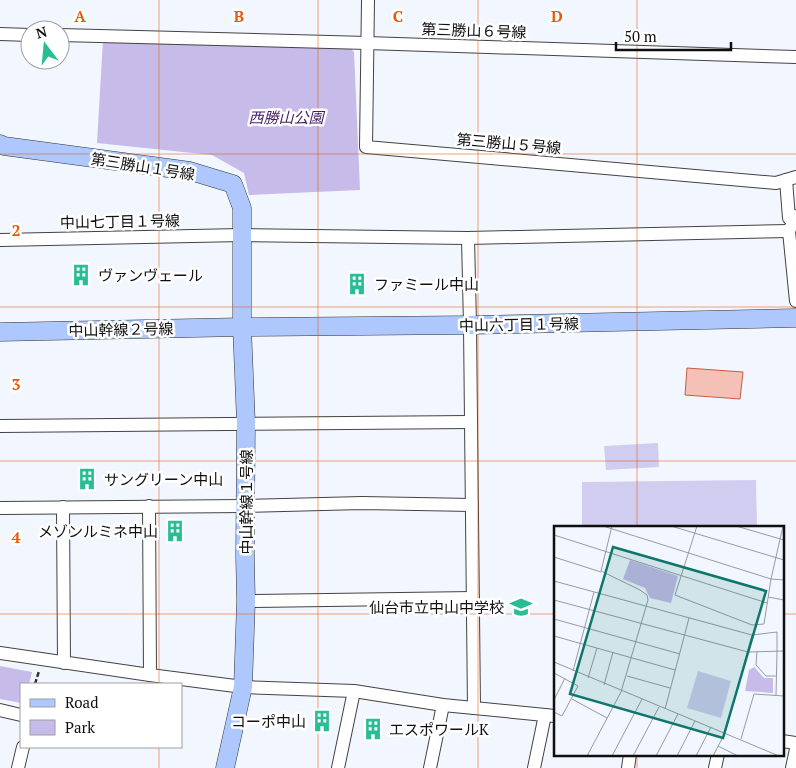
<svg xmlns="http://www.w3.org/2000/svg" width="796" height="768" font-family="'PT Serif','Noto Sans JP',serif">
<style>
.green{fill:#c7bbe9}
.pitch{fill:#d1cdf0}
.water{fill:#f5c1b7;stroke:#cb5940}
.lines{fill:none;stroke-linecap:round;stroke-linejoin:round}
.street-casing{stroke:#424242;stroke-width:14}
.secondary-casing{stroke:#313131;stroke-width:19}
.path{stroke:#313131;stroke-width:2.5;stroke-dasharray:5 2.5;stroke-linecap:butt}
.street{stroke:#fff;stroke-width:12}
.secondary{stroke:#aec8fd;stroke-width:18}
.grid{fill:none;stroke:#e8590c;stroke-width:1;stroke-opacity:0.55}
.labels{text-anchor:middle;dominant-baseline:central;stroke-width:5;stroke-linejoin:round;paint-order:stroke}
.street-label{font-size:15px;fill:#0f0f0f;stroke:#fff}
.park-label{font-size:15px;font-style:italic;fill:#482066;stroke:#fff}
.poi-label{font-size:15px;fill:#0f0f0f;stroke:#fff;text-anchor:start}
.inset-road{fill:none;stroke:#979a9f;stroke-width:1}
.view{fill:#0f766e;fill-opacity:0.15;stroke:#0f766e;stroke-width:2.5}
.inset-edge{fill:none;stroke:#0f0f0f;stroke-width:2.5}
.grid-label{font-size:16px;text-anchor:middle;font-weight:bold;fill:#e8590c;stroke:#fff;stroke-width:5;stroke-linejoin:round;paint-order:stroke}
</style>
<rect width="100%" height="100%" fill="#f2f7ff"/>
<g class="green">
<polygon points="103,40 350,48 354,52 360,190 249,195 244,173 212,155 97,143"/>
<polygon points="0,666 32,672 29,684 21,684 21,703 0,699"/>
</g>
<g class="pitch">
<polygon points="658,443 659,467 606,470 604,446"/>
<polygon points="756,480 757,527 582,527 582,482"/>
</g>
<polygon class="water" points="687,368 743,372 740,399 685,395"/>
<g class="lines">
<g class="street-casing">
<g id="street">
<polyline points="368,0 366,147 776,183 796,177"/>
<polyline points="0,34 30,35"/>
<polyline points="60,35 367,43 796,57"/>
<polyline points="786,180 789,218 793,222"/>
<polyline points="796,216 789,231 796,301"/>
<polyline points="468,238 470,325 474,708"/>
<polyline points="0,240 241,235 468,238 789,231"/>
<polyline points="0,426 471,422"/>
<polyline points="149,506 150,675"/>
<polyline points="63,507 64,663"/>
<polyline points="0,508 245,506 362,503 472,505"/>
<polyline points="246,601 473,598"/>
<polyline points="0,653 150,675 243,687 354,691 443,705 555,716"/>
<polyline points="0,710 21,715"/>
<polyline points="782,741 796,743"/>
<polyline points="18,768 23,747"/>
<polyline points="338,768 354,691"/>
<polyline points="430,768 443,705"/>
<polyline points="534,768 545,715"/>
<polyline points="628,768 630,754"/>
<polyline points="715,768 718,754"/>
<polyline points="792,768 796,749"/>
</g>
</g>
<g class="secondary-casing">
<g id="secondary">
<polyline points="0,144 4,146 190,171 233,184 242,208 242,327 246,423 245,556 246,601 243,687 225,768"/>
<polyline points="0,332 242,327 470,325 796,318"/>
</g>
</g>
<polyline class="path" points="35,684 39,671"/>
<use href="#street" class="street"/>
<use href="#secondary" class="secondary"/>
</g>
<path class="grid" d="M 159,0 L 159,684M 318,0 L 318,768M 478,0 L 478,768M 637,0 L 637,527M 0,154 L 796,154M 0,307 L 796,307M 0,461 L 796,461M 0,614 L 555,614M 782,614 L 796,614M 159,747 L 159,768M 637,754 L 637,768"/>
<defs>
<g id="building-bare" transform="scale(1.725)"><path d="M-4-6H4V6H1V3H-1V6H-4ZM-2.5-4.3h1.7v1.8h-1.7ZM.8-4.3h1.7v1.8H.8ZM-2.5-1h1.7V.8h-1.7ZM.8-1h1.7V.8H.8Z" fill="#29bd96" stroke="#fff" stroke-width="2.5" paint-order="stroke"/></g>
<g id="school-bare" transform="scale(1.725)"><path d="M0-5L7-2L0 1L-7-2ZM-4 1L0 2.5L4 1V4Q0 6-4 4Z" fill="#29bd96" stroke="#fff" stroke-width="2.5" paint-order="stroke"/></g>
</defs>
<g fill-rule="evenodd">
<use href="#building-bare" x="81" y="275"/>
<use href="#building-bare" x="357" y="284"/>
<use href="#building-bare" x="87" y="479"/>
<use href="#building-bare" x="175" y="531"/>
<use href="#school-bare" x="521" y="607"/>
<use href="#building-bare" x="322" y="721"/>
<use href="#building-bare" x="373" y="729"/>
</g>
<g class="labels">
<g class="street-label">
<text transform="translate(474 30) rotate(2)">第三勝山６号線</text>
<text transform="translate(509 143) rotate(5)">第三勝山５号線</text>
<text transform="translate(143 166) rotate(9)">第三勝山１号線</text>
<text transform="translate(120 221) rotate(-1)">中山七丁目１号線</text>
<text transform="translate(519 324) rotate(-1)">中山六丁目１号線</text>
<text transform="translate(121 329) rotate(-1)">中山幹線２号線</text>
<text transform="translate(246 502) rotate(-90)">中山幹線１号線</text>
</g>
<g class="park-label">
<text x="286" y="117">西勝山公園</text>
</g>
<g class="poi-label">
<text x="98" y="275">ヴァンヴェール</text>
<text x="374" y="284">ファミール中山</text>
<text x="104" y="479">サングリーン中山</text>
<text x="158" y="531" text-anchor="end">メゾンルミネ中山</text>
<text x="504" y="607" text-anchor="end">仙台市立中山中学校</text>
<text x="306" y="721" text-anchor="end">コーポ中山</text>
<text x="389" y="729">エスポワールK</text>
</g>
</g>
<g transform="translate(554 526)">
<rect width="230" height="230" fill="#f2f7ff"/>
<path d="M 76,34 L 124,50 L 117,77 L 96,72 L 91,62 L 69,53 ZM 200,141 L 210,152 L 219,152 L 219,167 L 191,165 L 195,144 Z" fill="#c7bbe9"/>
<path d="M 144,145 L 177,155 L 167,192 L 133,182 Z" fill="#d1cdf0"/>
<path class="inset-road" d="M 49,0 L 217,53 L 229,0M 117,0 L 230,34M 143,0 L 121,69 L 198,99 L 210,98 L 217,53 L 230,54M 182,0 L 230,14M 0,9 L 213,77M 0,31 L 47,46M 0,55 L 198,109M 214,71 L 230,74M 0,74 L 194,126 L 230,125M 0,93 L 126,128M 0,110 L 121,144M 203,125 L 202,139 L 212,150 L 222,150M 0,136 L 225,230M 19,145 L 40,66M 0,147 L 24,160 L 8,190 L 0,186M 73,150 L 116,162M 34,152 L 43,122M 50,159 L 59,126M 222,169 L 223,125M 18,173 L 53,192M 0,174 L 11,152M 111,183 L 135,92M 187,213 L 200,168 L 230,170M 164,220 L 184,230M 33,230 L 67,166 L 94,74 L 93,69 L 86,64 L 47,45 L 58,0M 58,230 L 88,173M 79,230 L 105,181M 102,230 L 124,188M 123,230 L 141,195M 142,230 L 157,201M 159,230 L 171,207 L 198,109 L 223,106 L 223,125"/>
<path class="view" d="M 59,21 L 212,65 L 169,212 L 16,168 Z"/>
<rect width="230" height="230" class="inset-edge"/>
</g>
<g class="grid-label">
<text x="80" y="22">A</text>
<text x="239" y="22">B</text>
<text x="398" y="22">C</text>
<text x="557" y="22">D</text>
<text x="16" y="236">2</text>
<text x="16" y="390">3</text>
<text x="16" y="543">4</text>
</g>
<rect x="20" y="683" width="162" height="65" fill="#ffffff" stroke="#9f9f9f"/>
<rect x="30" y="699" width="25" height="8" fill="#aec8fd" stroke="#9f9f9f"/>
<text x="65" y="708" font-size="15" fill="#0f0f0f">Road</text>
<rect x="30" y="720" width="25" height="15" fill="#c7bbe9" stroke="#9f9f9f"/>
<text x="65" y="733" font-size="15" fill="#0f0f0f">Park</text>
<g transform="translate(45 45) rotate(344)"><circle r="24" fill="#ffffff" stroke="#9f9f9f"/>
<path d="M0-4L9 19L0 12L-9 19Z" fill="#29bd96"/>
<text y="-8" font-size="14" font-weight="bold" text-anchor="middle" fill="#0f0f0f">N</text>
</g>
<path d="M616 42v8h115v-8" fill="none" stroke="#0f0f0f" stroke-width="2.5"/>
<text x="624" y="42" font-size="15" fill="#0f0f0f" stroke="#ffffff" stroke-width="4" paint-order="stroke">50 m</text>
</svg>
